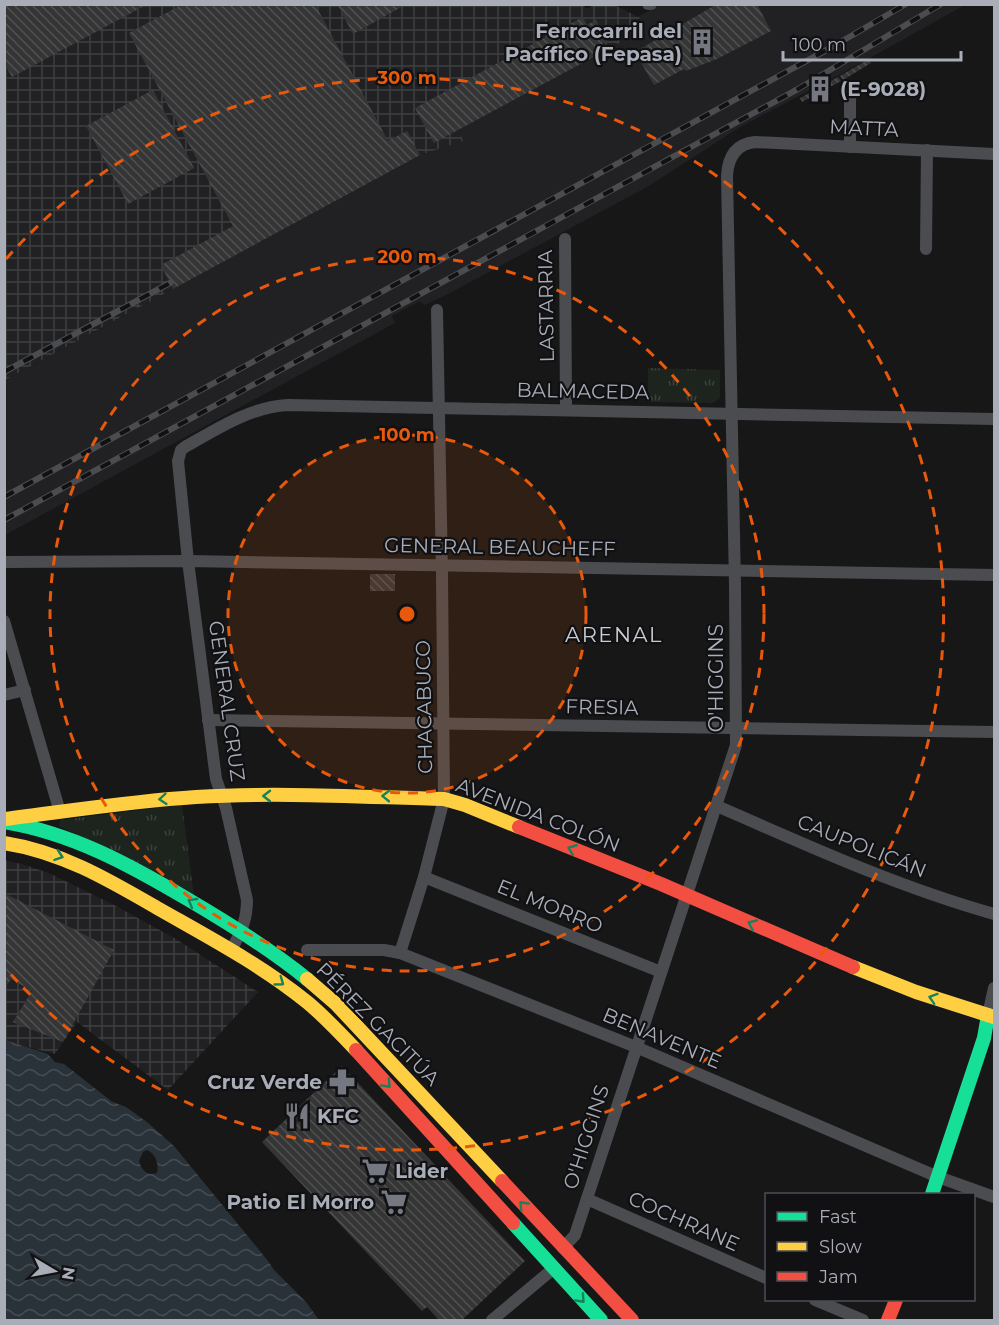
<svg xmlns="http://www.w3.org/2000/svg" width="999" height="1325" font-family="Montserrat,sans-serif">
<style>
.built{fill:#212123}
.industrial{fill:url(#industrial-grid)}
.park{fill:url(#park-tufts)}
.water{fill:url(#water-waves);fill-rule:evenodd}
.building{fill:url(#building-back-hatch)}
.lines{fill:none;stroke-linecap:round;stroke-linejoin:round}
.street{stroke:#4b4c50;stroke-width:12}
.fast{stroke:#16e098;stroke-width:14}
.slow{stroke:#ffcf43;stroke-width:14}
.jam{stroke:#f24e42;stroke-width:14}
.rail-casing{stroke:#4b4c4f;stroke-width:6}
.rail{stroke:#111113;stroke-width:4;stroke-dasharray:11;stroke-linecap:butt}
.oneway{stroke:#14835c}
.ring{fill:none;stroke:#e8590c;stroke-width:3;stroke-dasharray:10 8}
.labels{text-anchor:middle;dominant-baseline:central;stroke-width:4.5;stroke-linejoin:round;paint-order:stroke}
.poi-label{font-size:20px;font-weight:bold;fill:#a8adb8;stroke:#111113;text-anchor:end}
.street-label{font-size:20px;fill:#a8adb8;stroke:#111113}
.neighbourhood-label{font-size:21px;letter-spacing:1.5px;fill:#c9ccd4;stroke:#111113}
.centre{fill:#e8590c;stroke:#111113;stroke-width:3}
.ring-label{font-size:18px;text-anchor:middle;font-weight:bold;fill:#e8590c;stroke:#111113;stroke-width:4.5;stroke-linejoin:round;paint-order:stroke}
</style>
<defs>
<pattern id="industrial-grid" width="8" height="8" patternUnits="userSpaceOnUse" patternTransform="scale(1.5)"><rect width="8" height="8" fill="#212123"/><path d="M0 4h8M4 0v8" fill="none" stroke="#3e3f41"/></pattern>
<pattern id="park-tufts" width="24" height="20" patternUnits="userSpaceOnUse" patternTransform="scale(1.5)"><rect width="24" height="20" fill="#1d241e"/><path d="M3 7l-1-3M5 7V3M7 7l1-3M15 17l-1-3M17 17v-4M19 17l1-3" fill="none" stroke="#3b413d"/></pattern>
<pattern id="water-waves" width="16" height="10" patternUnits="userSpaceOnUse" patternTransform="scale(1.5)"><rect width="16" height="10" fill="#2a3239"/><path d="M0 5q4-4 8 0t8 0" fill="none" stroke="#464d54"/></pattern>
<pattern id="building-back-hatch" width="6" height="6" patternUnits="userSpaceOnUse" patternTransform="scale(1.5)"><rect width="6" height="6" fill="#353536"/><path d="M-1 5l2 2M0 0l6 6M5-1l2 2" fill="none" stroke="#4f5051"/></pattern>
</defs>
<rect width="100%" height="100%" fill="#171717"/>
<polygon class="built" points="662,4 965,5 841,74 742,126 647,187 448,294 425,305 420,301 392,316 395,323 5,535 5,380 420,155 462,141 459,129 618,44 640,19 637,17"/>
<g class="industrial">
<polygon points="583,4 586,9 594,5 613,4 640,18 618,44 459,129 463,141 420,155 5,380 5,5"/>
<polygon points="5,860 25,865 51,874 114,905 176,939 258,992 168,1090 77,1022 55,1054 5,1041"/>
</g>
<g class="park">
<polygon points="648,368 720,370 720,398 713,403 648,402"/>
<polygon points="182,805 194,896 59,826 60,820"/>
</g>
<path class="water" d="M 5,1040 L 48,1054 L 55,1062 L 64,1064 L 111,1101 L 126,1107 L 147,1122 L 174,1146 L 268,1261 L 274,1270 L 306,1302 L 319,1320 L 5,1320 ZM 147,1150 C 156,1154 159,1164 157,1173 C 147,1177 141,1169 139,1161 L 143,1152 Z"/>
<g class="building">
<polygon points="4,4 148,4 12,77 4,63"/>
<polygon points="183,4 315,4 388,141 407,131 420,155 173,289 161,265 233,226 129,33"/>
<polygon points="337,4 407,4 353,34"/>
<polygon points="717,4 757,4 771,31 717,59 686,71 684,69 654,85 635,52"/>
<polygon points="583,17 587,25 596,20 607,42 598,46 601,53 434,143 415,108"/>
<polygon points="869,59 871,63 843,80 840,76"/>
<polygon points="838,77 841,81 802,102 800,98"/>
<polygon points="153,90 194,168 128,204 86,126"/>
<rect x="370" y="574" width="25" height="17"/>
<polygon points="4,893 114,950 63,1042 13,1022 32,991 11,979 4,990"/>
<polygon points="342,1066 525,1261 462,1320 439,1320 427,1307 422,1311 262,1142"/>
</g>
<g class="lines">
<g class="street">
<polyline points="648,4 651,4"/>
<polyline points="850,87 850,147"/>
<polyline points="565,239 566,410"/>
<polyline points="926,249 927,150"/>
<polyline points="4,562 188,561 994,575"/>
<polyline points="4,621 60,812"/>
<polyline points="4,695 25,690"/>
<polyline points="208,720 994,732"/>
<path d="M 717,806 C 808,846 898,887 994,914"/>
<polyline points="424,877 661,972"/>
<path d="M 231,950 C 241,933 247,920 247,900 L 226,808 L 216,779 L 188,561 L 178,461 L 181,450 L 185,447 C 217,429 250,407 288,405 L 994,419"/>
<polyline points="307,950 384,950 400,953 636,1047 938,1177 994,1197"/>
<polyline points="400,953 424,877 444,799 442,573 437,310"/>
<polyline points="988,1015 994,988"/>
<polyline points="587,1199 766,1278"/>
<path d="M 563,1248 L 575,1235 L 736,745 L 735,585 L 727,176 C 728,157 736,144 755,142 L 994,154"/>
<polyline points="815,1300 863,1320"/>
<polyline points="492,1320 553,1269"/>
</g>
<g class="fast">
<path d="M 4,822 C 72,833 130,865 189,900 C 230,924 270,949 307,979"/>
<polyline points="932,1194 984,1038 988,1015"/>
<polyline points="513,1223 601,1320"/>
</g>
<g class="slow">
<path d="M 5,819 C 69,811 132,801 196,797 C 278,792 362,797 444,799 L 465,805 L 519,827"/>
<path d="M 4,843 C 62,852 109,880 159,909 C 210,938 261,965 307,1002 C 324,1016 340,1033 356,1050"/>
<polyline points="853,967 916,992 994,1017"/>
<polyline points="307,979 336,1004 502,1181"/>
</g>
<g class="jam">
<polyline points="519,827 661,884 853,967"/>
<polyline points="356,1050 513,1223"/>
<polyline points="502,1181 632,1320"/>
<polyline points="888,1320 896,1300"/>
</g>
<g class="rail-casing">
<g id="rail">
<polyline points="4,372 170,283"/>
<polyline points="4,497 832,47 906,4"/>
<polyline points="4,520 798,89 941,4"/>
</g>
</g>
<use href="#rail" class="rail"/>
</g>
<defs><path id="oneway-chevron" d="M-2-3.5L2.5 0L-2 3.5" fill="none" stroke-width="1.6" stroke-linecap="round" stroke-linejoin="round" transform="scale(1.5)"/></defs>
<g class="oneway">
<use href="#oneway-chevron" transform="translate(267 796) rotate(180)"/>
<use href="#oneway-chevron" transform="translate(386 796) rotate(-179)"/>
<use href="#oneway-chevron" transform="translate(163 799) rotate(175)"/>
<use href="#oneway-chevron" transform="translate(572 849) rotate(-158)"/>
<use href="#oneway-chevron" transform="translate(59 856) rotate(19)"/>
<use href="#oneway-chevron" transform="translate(192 902) rotate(-150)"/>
<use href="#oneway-chevron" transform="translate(752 924) rotate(-156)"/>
<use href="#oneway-chevron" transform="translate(280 982) rotate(36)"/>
<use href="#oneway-chevron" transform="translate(933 998) rotate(-162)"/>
<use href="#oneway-chevron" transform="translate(387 1084) rotate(47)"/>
<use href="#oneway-chevron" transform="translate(523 1205) rotate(-133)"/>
<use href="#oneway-chevron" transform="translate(581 1299) rotate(47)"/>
</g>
<circle cx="407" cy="614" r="179" fill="#e8590c" fill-opacity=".12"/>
<g class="ring">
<circle cx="407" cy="614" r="179"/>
<circle cx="407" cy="614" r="357"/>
<path d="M6 259A536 536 0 1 1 6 969"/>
</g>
<defs>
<g id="building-bare" transform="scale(2.07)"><path d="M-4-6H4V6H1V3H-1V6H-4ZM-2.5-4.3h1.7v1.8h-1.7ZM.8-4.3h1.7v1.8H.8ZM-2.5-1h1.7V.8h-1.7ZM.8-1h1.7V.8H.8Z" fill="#757880" stroke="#111113" stroke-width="2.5" paint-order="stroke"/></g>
<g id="pharmacy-bare" transform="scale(2.07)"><path d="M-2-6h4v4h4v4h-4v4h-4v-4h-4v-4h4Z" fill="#757880" stroke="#111113" stroke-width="2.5" paint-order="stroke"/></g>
<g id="restaurant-bare" transform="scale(2.07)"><path d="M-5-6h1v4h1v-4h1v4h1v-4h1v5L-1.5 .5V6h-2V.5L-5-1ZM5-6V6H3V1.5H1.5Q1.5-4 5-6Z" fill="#757880" stroke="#111113" stroke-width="2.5" paint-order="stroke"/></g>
<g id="supermarket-bare" transform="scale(2.07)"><path d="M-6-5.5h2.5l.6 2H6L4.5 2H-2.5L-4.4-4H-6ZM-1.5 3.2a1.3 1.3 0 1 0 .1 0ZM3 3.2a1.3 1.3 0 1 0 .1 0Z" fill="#757880" stroke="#111113" stroke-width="2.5" paint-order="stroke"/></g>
</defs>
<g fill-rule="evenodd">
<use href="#building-bare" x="702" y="42"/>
<use href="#building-bare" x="820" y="89"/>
<use href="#pharmacy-bare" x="342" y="1082"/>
<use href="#restaurant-bare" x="297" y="1116"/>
<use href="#supermarket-bare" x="375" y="1171"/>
<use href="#supermarket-bare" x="394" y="1202"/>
</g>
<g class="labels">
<g class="poi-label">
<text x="682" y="31">Ferrocarril del<tspan x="682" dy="23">Pacífico (Fepasa)</tspan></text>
<text x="840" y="89" text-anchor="start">(E-9028)</text>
<text x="322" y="1082">Cruz Verde</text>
<text x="317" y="1116" text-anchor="start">KFC</text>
<text x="395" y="1171" text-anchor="start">Lider</text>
<text x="374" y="1202">Patio El Morro</text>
</g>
<g class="street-label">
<text transform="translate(864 128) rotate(3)">MATTA</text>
<text transform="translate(546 306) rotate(-91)">LASTARRIA</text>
<text transform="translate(583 391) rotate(1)">BALMACEDA</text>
<text transform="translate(500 547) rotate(1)">GENERAL BEAUCHEFF</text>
<text transform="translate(716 678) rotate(-90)">O'HIGGINS</text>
<text transform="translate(227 701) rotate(82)">GENERAL CRUZ</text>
<text transform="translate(424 707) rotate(-91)">CHACABUCO</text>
<text transform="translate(602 707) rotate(1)">FRESIA</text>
<text transform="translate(538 815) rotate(21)">AVENIDA COLÓN</text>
<text transform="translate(862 846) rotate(22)">CAUPOLICÁN</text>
<text transform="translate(550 906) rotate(22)">EL MORRO</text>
<text transform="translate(378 1024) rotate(45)">PÉREZ GACITÚA</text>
<text transform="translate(662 1038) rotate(23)">BENAVENTE</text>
<text transform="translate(586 1137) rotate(-72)">O'HIGGINS</text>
<text transform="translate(684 1221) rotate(24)">COCHRANE</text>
</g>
<g class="neighbourhood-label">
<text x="614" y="634">ARENAL</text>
</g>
</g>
<circle cx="407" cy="614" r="9" class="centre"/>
<g class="ring-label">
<text x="407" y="84">300 m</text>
<text x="407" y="263">200 m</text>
<text x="407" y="441">100 m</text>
</g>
<rect width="999" height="1325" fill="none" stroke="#a8adb8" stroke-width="12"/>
<rect x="765" y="1193" width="210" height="108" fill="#111113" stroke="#4d4f55" stroke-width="1.5"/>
<rect x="777" y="1212" width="30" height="9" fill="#16e098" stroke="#4d4f55" stroke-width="1.5"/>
<text x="819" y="1223" font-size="18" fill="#a8adb8">Fast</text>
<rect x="777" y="1242" width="30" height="9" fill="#ffcf43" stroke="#4d4f55" stroke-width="1.5"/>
<text x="819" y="1253" font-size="18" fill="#a8adb8">Slow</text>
<rect x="777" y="1272" width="30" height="9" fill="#f24e42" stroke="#4d4f55" stroke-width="1.5"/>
<text x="819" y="1283" font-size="18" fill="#a8adb8">Jam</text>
<g transform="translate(54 1271) rotate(100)" stroke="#111113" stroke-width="4.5" paint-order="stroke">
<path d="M0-4.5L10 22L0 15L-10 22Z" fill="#a8adb8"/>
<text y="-9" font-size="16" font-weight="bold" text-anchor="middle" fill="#a8adb8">N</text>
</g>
<path d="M783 51v9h178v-9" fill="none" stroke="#a8adb8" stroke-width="3"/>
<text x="792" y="51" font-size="18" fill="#a8adb8" stroke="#111113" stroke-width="4.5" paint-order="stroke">100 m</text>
</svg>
